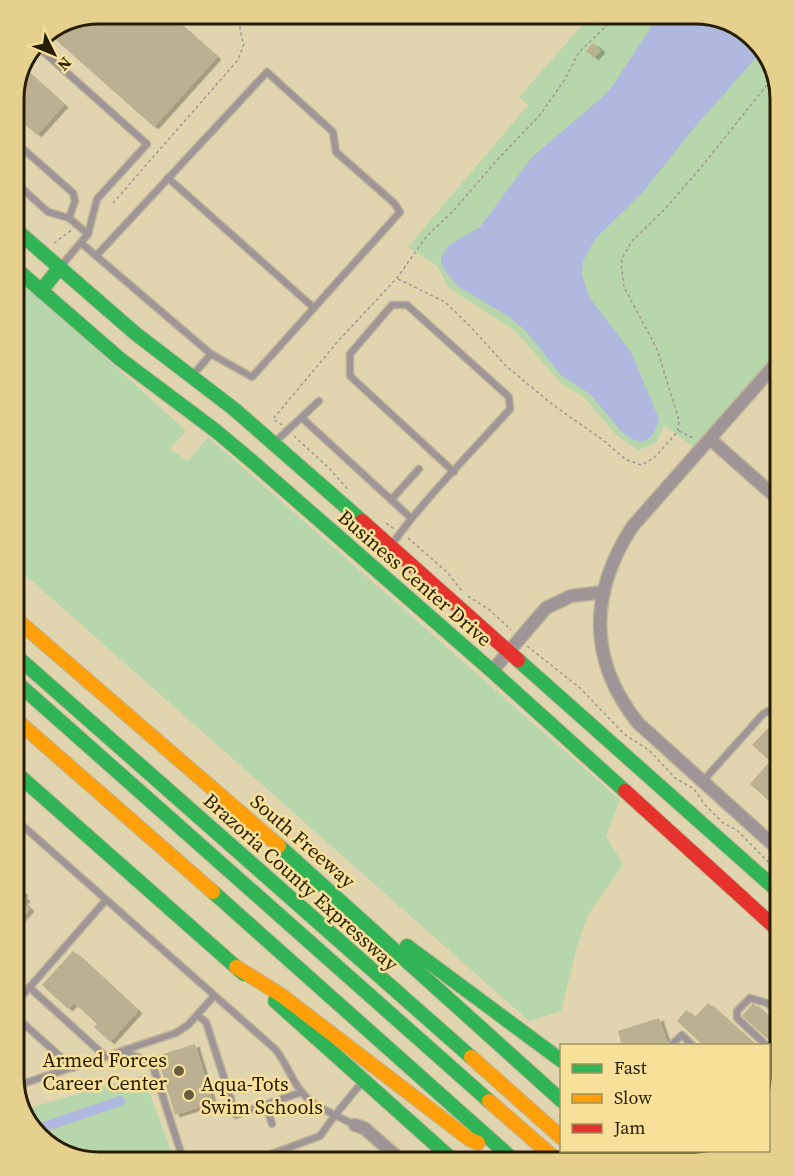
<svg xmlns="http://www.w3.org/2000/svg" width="794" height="1176" font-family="'Source Serif 4',serif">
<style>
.green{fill:#b8d6ab}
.water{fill:#afb9e0}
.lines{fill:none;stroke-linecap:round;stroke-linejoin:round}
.canal{stroke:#afb9e0;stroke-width:10}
.building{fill:#bbb190;filter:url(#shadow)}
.lane-casing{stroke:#bfb598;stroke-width:9}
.street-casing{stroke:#bfb598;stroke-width:15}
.fast-casing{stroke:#bfb598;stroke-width:16}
.slow-casing{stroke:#bfb598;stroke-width:16}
.jam-casing{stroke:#bfb598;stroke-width:16}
.path{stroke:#9f978f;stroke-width:1.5;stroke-dasharray:3 3;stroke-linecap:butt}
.lane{stroke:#9f9596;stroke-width:6}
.street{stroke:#9f9596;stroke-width:12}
.fast{stroke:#30b455;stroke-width:14}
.slow{stroke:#ff9f0a;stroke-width:14}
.jam{stroke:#e5322d;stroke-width:14}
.poi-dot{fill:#685e3f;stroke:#f6e09a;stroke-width:2}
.labels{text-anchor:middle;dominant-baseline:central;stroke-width:5;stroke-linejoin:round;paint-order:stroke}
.street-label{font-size:20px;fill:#271e02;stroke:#f6e09a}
.poi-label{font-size:20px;fill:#271e02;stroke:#f6e09a;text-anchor:end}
.rim{fill:none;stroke:#271e02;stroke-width:3}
</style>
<defs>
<filter id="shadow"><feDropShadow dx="4.5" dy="2.5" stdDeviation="0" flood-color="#0004"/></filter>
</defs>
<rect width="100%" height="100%" fill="#e1d5af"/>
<g class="green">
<polygon points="592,14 701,14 738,25 769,56 780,99 780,350 695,448 664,425 656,443 638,450 616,435 584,397 562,384 514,330 448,287 437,266 408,247 528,105 519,97"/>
<polygon points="14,274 186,431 170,449 188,461 208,437 620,800 606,836 623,864 587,917 577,947 561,1011 529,1021 14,565"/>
<polygon points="143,1075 175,1162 93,1162 56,1151 25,1120 22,1110"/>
</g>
<polygon class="water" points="660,14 701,14 738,25 763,50 693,129 643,192 596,238 583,261 582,274 589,297 631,352 659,419 654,433 647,440 641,442 629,438 621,431 590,394 561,375 525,330 508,316 459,287 448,275 441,263 441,257 449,245 480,227 532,157 599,100 611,88"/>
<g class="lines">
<polyline class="canal" points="35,1130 120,1101"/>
</g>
<g class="building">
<polygon points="99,14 168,14 217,57 154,127 48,33"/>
<polygon points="593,43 601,50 594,58 586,51"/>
<polygon points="25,70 64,105 37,135 14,115 14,93"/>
<polygon points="770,726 780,735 780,811 750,784 770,761 752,745"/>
<polygon points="17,887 24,893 22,895 26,899 23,902 30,909 14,927 14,890"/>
<polygon points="73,951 138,1011 110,1042 94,1027 97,1024 74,1003 68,1009 42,985"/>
<polygon points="774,990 778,993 780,990 780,1008 768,996"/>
<polygon points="708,1003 756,1046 704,1046 677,1021 686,1010 695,1017"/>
<polygon points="753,1003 780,1027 780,1050 742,1016"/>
<polygon points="659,1018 667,1042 656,1046 622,1046 618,1031"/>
<polygon points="195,1044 213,1103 175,1115 157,1056"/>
<polygon points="768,1057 780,1067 780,1078 773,1106 768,1103"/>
</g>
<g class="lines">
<g class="lane-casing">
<g id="lane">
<polyline points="37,46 147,144 97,199 88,234 61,266"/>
<polyline points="21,147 73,193 75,201 69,218"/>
<polyline points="168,178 314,308"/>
<polyline points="14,181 48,212 69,218 88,234"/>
<polyline points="81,243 211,354 252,377 400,212 394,203 336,152 333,132 267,72 96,256"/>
<polyline points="192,376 211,354"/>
<polyline points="302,418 411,518"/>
<polyline points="276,441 319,401"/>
<polyline points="391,500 419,469"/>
<path d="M 392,544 C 427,496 470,454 510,409 L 509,397 L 407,305 L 392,305 L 350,354 L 350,376 L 454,472"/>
<polyline points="703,781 763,714 780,704"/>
<path d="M 14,818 L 275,1049 C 288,1064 292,1084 307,1098 C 315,1106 325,1110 335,1115 L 363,1081"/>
<polyline points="29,987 106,1057"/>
<polyline points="14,1005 106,900"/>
<polyline points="14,1015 73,1068"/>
<polyline points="197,1015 206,1022 236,1115 302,1092"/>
<polyline points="670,1046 682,1035 693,1046"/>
<polyline points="767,1046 737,1018 737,1011 750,998 767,1003 780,1015"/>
<polyline points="768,1047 780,1058"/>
<polyline points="123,1051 152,1063 181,1153"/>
<polyline points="16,1086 176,1033 188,1025 214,996"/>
<polyline points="266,1105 272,1124"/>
<polyline points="768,1111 771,1113"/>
<polyline points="250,1162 320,1136 335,1115 355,1125"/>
</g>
</g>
<g class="street-casing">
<g id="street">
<polyline points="710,439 780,501"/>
<polyline points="492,671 546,608 571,596 604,592"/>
<path d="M 780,851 L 638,723 C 588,660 589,594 632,527 L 780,359"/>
<polyline points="355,1125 364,1128 403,1162"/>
</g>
</g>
<g class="fast-casing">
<g id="fast">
<polyline points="14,228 136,334 234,409 362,521"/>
<polyline points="14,267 120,359 216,431 254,463 492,671 625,791"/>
<polyline points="41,291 60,267"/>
<polyline points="14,654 471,1057"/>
<polyline points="518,660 780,893"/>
<polyline points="14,680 489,1101"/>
<polyline points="14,771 244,974"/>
<polyline points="279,846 562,1101"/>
<polyline points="213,892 516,1162"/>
<polyline points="407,946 562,1061"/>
<polyline points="275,1001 455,1162"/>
<polyline points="576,1150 589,1162"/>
<polyline points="616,1150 629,1162"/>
<polyline points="685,1150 701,1161"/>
</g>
</g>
<g class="slow-casing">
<g id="slow">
<polyline points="14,617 279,846"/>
<polyline points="14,718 213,892"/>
<polyline points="236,967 281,995 469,1139 478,1143"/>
<polyline points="471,1057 562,1138"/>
<polyline points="489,1101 559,1162"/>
</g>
</g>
<g class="jam-casing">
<g id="jam">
<polyline points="362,521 518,660"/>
<polyline points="625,791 780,932"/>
</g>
</g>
<g class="path">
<path d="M 113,203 L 238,60 L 244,44 C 239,34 242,22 234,14"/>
<polyline points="54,243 72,230"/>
<polyline points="398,279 445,302 470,326 505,365 553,405 603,440 625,459 641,465 654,458 678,431 679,420 657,349 624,287 621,264 624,255 632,241 666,208 703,165 774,76"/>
<polyline points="282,425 273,419 339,340 397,278 426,237 455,209 497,160 540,115 565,79 579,52 619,14"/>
<polyline points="679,431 693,438"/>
<polyline points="294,436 330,469 348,490"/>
<polyline points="776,513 780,517"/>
<polyline points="386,523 394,529"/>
<polyline points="408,538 447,572 462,591"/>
<polyline points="468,596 491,611 511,630"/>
<polyline points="527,646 580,688 624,734 650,751 675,778 694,789 705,805 723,823 737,830 776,870"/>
</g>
<use href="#lane" class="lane"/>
<use href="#street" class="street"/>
<use href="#fast" class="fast"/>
<use href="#slow" class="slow"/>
<use href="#jam" class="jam"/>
</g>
<g class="poi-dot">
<circle cx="179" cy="1071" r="6"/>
<circle cx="189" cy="1095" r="6"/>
</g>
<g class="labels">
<g class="street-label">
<text transform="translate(415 578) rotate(41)">Business Center Drive</text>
<text transform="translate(303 841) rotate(41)">South Freeway</text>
<text transform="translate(301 882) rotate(42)">Brazoria County Expressway</text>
</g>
<g class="poi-label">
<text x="167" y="1060">Armed Forces<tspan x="167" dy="23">Career Center</tspan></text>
<text x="201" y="1084" text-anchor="start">Aqua-Tots<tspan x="201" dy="23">Swim Schools</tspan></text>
</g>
</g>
<path d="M0 0H794V1176H0ZM99 24H695A75 75 0 0 1 770 99V1077A75 75 0 0 1 695 1152H99A75 75 0 0 1 24 1077V99A75 75 0 0 1 99 24Z" fill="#e5d08e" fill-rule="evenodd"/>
<path class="rim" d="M99 24H695A75 75 0 0 1 770 99V1077A75 75 0 0 1 695 1152H99A75 75 0 0 1 24 1077V99A75 75 0 0 1 99 24Z"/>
<rect x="560" y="1044" width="210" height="108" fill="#f6e09a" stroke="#a3925d" stroke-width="1.5"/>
<rect x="572" y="1064" width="30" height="9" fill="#30b455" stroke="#a3925d" stroke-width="1.5"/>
<text x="614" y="1074" font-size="18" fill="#271e02">Fast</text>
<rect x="572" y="1094" width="30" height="9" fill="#ff9f0a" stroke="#a3925d" stroke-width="1.5"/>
<text x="614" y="1104" font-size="18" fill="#271e02">Slow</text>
<rect x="572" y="1124" width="30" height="9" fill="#e5322d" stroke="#a3925d" stroke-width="1.5"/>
<text x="614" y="1134" font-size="18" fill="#271e02">Jam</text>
<g transform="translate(54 54) rotate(133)" stroke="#f6e09a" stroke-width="4.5" paint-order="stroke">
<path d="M0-4.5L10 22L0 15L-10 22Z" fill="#271e02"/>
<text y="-9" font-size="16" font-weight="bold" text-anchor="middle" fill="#271e02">N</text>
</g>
</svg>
